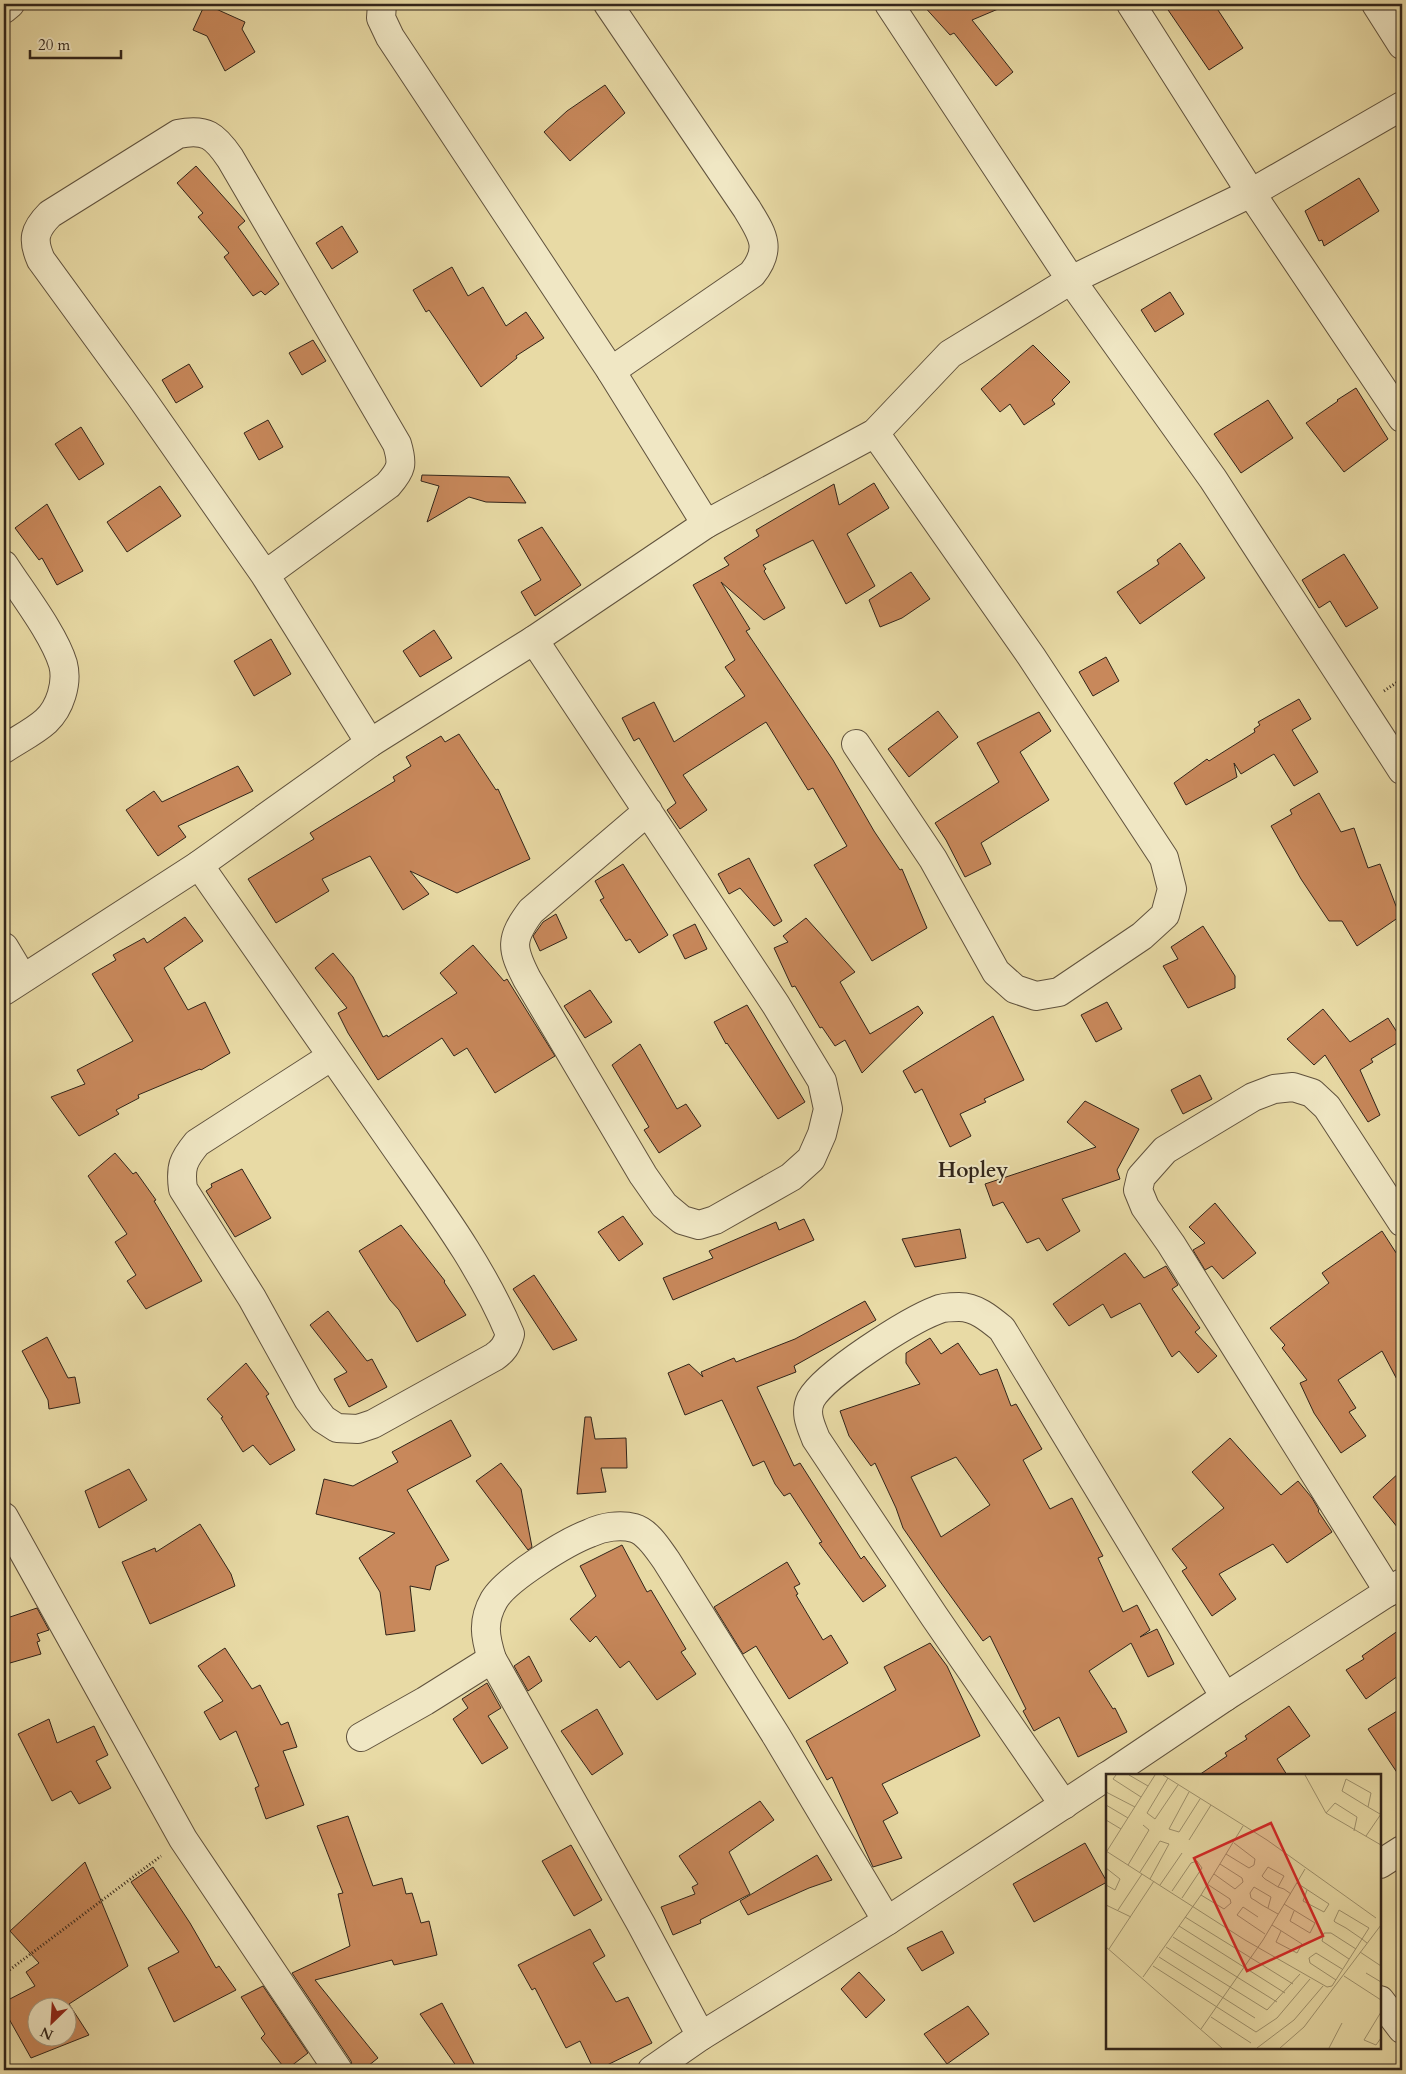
<svg xmlns="http://www.w3.org/2000/svg" width="1406" height="2074" font-family="Cardo,serif">
<style>
.building{fill:#c8885b;stroke:#32251a;fill-rule:evenodd}
.lines{fill:none;stroke-linecap:round;stroke-linejoin:round}
.street-casing{stroke:#60523d;stroke-width:30}
.path{stroke:#32251a;stroke-width:3;stroke-dasharray:1 2.5;stroke-linecap:butt}
.street{stroke:#f0e7c4;stroke-width:28}
.labels{text-anchor:middle;dominant-baseline:central;stroke-width:4;stroke-linejoin:round;paint-order:stroke}
.district-label{font-size:21px;font-weight:bold;fill:#32251a;stroke:#f0e7c4}
.inset-road{fill:none;stroke:#9f926d;stroke-width:1}
.view{fill:#d62828;fill-opacity:0.15;stroke:#d62828;stroke-width:2.5}
.inset-edge{fill:none;stroke:#32251a;stroke-width:2.5}
</style>
<rect width="100%" height="100%" fill="#e8daa5"/>
<filter id="stains"><feTurbulence type="fractalNoise" baseFrequency=".004" numOctaves="4"/><feColorMatrix values="0 0 0 0 .2 0 0 0 0 .09 0 0 0 0 .02 0 0 0 .5 -.17"/></filter>
<radialGradient id="worn" r=".72"><stop offset=".6" stop-color="#630" stop-opacity="0"/><stop offset="1" stop-color="#630" stop-opacity=".3"/></radialGradient>
<g class="building">
<polygon points="205,4 245,22 242,29 255,52 225,71 207,36 193,30"/>
<polygon points="922,4 1010,4 972,20 1013,72 996,86 954,33 950,35"/>
<polygon points="1164,4 1214,4 1243,48 1209,70"/>
<polygon points="605,85 625,113 570,161 544,132 567,111"/>
<polygon points="196,166 245,221 238,227 279,284 265,295 261,291 253,296 224,257 229,253 198,217 203,213 177,183"/>
<polygon points="1359,178 1379,211 1324,246 1322,240 1319,241 1305,211"/>
<polygon points="342,226 358,252 332,269 316,243"/>
<polygon points="452,267 468,296 483,287 506,326 526,312 544,338 516,356 517,358 481,387 429,310 426,312 413,290"/>
<polygon points="1170,292 1184,314 1155,332 1141,310"/>
<polygon points="313,340 326,361 302,375 289,353"/>
<polygon points="1033,345 1070,382 1052,400 1055,404 1024,425 1010,404 1000,412 981,389"/>
<polygon points="189,364 203,387 176,403 162,380"/>
<polygon points="1356,388 1388,439 1344,472 1306,423 1338,401 1337,400"/>
<polygon points="1268,400 1293,438 1241,473 1214,434"/>
<polygon points="268,420 283,447 259,460 244,433"/>
<polygon points="81,427 104,464 79,480 55,444"/>
<polygon points="422,475 509,477 526,503 486,502 469,497 427,522 439,486 421,481"/>
<polygon points="874,483 889,508 847,534 875,586 846,604 813,540 763,565 766,569 764,571 785,608 764,620 721,582 750,629 746,631 833,760 874,831 900,870 902,869 927,928 872,961 814,865 847,846 813,788 808,790 766,722 683,775 707,810 680,829 667,810 676,803 639,738 634,741 622,718 654,702 674,742 745,696 725,667 735,660 693,585 729,565 724,558 759,536 756,530 834,484 839,505"/>
<polygon points="160,486 181,516 127,552 107,522"/>
<polygon points="47,504 83,571 57,585 42,558 39,560 15,528"/>
<polygon points="542,527 581,585 535,616 521,592 541,580 518,540"/>
<polygon points="1180,543 1205,578 1140,624 1117,592 1159,564 1157,560"/>
<polygon points="1344,554 1378,608 1346,627 1330,601 1319,608 1302,580"/>
<polygon points="911,572 930,599 902,618 880,627 869,600"/>
<polygon points="434,630 452,658 420,677 403,651"/>
<polygon points="271,639 291,674 254,696 234,661"/>
<polygon points="1106,657 1119,681 1093,696 1079,672"/>
<polygon points="1299,699 1311,719 1292,730 1318,772 1294,786 1274,754 1241,774 1234,763 1237,777 1186,805 1174,783 1207,759 1209,761 1255,732 1254,729 1260,725 1258,722"/>
<polygon points="938,711 958,737 909,777 888,749"/>
<polygon points="1039,712 1051,731 1020,752 1049,800 981,843 991,864 965,877 946,840 935,823 999,782 977,743"/>
<polygon points="459,734 496,790 498,789 530,859 457,893 410,871 429,894 403,910 370,856 322,879 329,891 276,923 248,879 314,839 310,833 395,781 393,777 411,766 406,757 441,736 445,742"/>
<polygon points="238,766 253,791 178,826 186,837 158,856 126,810 154,791 162,802"/>
<polygon points="1319,793 1341,832 1354,828 1368,868 1380,864 1396,906 1402,915 1357,946 1342,921 1329,921 1301,879 1271,826 1292,814 1290,810"/>
<polygon points="749,858 782,921 774,926 740,888 729,894 718,874"/>
<polygon points="623,864 668,935 639,953 630,939 626,941 600,900 604,898 595,881"/>
<polygon points="556,914 567,938 540,951 533,936 543,922"/>
<polygon points="185,917 203,941 164,968 188,1010 205,1002 230,1053 201,1070 200,1069 138,1095 139,1098 116,1110 119,1114 79,1136 51,1097 85,1084 77,1070 133,1041 92,974 116,960 113,955 144,938 147,943"/>
<polygon points="806,918 855,972 840,982 870,1034 918,1006 923,1013 862,1073 845,1040 835,1046 822,1027 820,1028 795,986 792,987 774,948 788,942 783,936"/>
<polygon points="695,924 707,949 685,959 673,935"/>
<polygon points="1203,926 1235,976 1235,988 1188,1008 1163,966 1178,959 1171,947"/>
<polygon points="473,945 504,981 507,979 555,1056 495,1093 467,1048 454,1056 442,1038 378,1080 348,1033 338,1013 347,1008 315,968 333,953 353,977 383,1037 387,1035 388,1037 457,993 440,973"/>
<polygon points="590,990 612,1022 585,1038 564,1006"/>
<polygon points="1107,1002 1122,1029 1096,1042 1081,1015"/>
<polygon points="747,1005 805,1102 778,1119 727,1043 726,1044 714,1022"/>
<polygon points="1323,1009 1350,1042 1388,1018 1402,1040 1371,1059 1373,1062 1360,1070 1380,1115 1368,1122 1325,1055 1314,1065 1287,1039"/>
<polygon points="993,1016 1024,1080 984,1099 986,1102 960,1114 971,1136 950,1147 922,1089 915,1093 903,1071"/>
<polygon points="640,1044 677,1109 686,1104 701,1126 659,1153 644,1130 649,1127 612,1065"/>
<polygon points="1200,1075 1212,1099 1183,1114 1171,1090"/>
<polygon points="1085,1101 1139,1129 1117,1170 1120,1179 1062,1199 1080,1231 1047,1251 1039,1238 1027,1243 1003,1202 993,1206 985,1184 1096,1147 1067,1122"/>
<polygon points="115,1153 133,1174 136,1172 156,1200 154,1201 202,1281 146,1309 127,1281 136,1275 115,1242 127,1234 88,1176"/>
<polygon points="242,1169 271,1218 235,1237 206,1191 212,1187 211,1184"/>
<polygon points="1215,1203 1256,1253 1223,1279 1212,1266 1205,1270 1193,1250 1205,1243 1189,1227"/>
<polygon points="623,1216 643,1244 619,1261 598,1232"/>
<polygon points="804,1219 814,1240 673,1300 663,1278 713,1258 709,1251 776,1222 779,1230"/>
<polygon points="401,1225 445,1281 444,1282 466,1315 417,1342 399,1310 390,1300 359,1251"/>
<polygon points="960,1229 966,1258 915,1267 902,1239"/>
<polygon points="1382,1231 1402,1262 1402,1389 1382,1351 1338,1380 1356,1408 1349,1412 1366,1436 1341,1453 1314,1413 1300,1383 1307,1380 1282,1348 1285,1345 1270,1328 1329,1283 1322,1273"/>
<polygon points="1125,1253 1144,1278 1166,1266 1178,1285 1172,1289 1200,1328 1195,1332 1217,1356 1198,1373 1179,1351 1172,1357 1140,1303 1111,1318 1103,1304 1069,1326 1053,1304"/>
<polygon points="534,1275 577,1340 553,1350 513,1289"/>
<polygon points="865,1301 876,1320 794,1366 796,1372 757,1387 794,1466 800,1463 861,1559 864,1556 886,1586 863,1602 819,1543 822,1542 790,1493 784,1496 775,1484 764,1461 753,1466 722,1400 685,1415 668,1373 689,1364 703,1377 701,1372 734,1358 736,1362 795,1339"/>
<polygon points="328,1311 367,1361 372,1359 387,1387 349,1407 334,1379 347,1372 310,1325"/>
<polygon points="47,1337 68,1378 75,1377 80,1403 49,1409 48,1400 22,1351"/>
<path d="M 930,1338 L 941,1354 L 958,1343 L 980,1375 L 997,1369 L 1011,1406 L 1016,1404 L 1042,1449 L 1023,1460 L 1050,1509 L 1072,1498 L 1103,1556 L 1098,1558 L 1123,1612 L 1137,1605 L 1150,1630 L 1140,1637 L 1157,1629 L 1174,1664 L 1148,1677 L 1131,1643 L 1089,1671 L 1113,1709 L 1115,1708 L 1127,1732 L 1078,1757 L 1059,1717 L 1034,1731 L 1023,1711 L 1026,1709 L 990,1636 L 983,1641 L 939,1580 L 903,1528 L 896,1508 L 875,1463 L 871,1466 L 849,1436 L 840,1411 L 920,1384 L 906,1363 L 906,1353 ZM 956,1457 L 990,1505 L 941,1537 L 911,1477 Z"/>
<polygon points="246,1363 269,1394 266,1396 295,1450 270,1465 253,1445 243,1452 221,1418 223,1417 207,1399"/>
<polygon points="585,1417 591,1417 595,1439 626,1438 627,1468 601,1468 606,1492 577,1494"/>
<polygon points="451,1420 471,1456 407,1490 449,1560 436,1566 430,1590 410,1586 415,1631 386,1635 380,1592 359,1558 395,1533 316,1514 324,1479 353,1486 398,1462 392,1452"/>
<polygon points="1230,1438 1281,1495 1298,1481 1312,1498 1319,1510 1318,1511 1332,1532 1287,1563 1273,1544 1219,1574 1236,1599 1212,1616 1182,1571 1187,1568 1172,1549 1224,1508 1192,1472"/>
<polygon points="501,1463 521,1489 532,1547 528,1550 476,1481"/>
<polygon points="129,1469 147,1500 99,1528 85,1491"/>
<polygon points="1402,1470 1402,1533 1373,1497"/>
<polygon points="200,1524 231,1574 235,1586 150,1624 122,1562 155,1548 156,1552"/>
<polygon points="622,1545 647,1592 651,1590 686,1649 681,1652 696,1674 657,1700 629,1661 620,1668 596,1636 590,1642 570,1619 596,1596 580,1566"/>
<polygon points="787,1562 800,1584 794,1587 798,1594 796,1595 823,1640 831,1635 848,1663 789,1699 756,1646 743,1654 714,1607"/>
<polygon points="37,1608 49,1630 37,1634 40,1641 37,1642 41,1654 10,1663 4,1663 4,1619"/>
<polygon points="1402,1628 1402,1673 1366,1699 1346,1670 1364,1659 1362,1656"/>
<polygon points="930,1643 947,1666 980,1736 882,1784 898,1813 883,1821 902,1858 873,1867 832,1777 827,1780 806,1741 896,1690 884,1667"/>
<polygon points="225,1648 252,1689 260,1685 281,1725 288,1722 297,1747 283,1751 304,1805 266,1819 255,1788 259,1786 236,1731 220,1740 204,1712 223,1701 198,1666"/>
<polygon points="529,1656 542,1681 528,1691 514,1666"/>
<polygon points="487,1683 501,1708 488,1716 508,1748 482,1764 453,1719 468,1708 462,1699"/>
<polygon points="1289,1706 1310,1736 1277,1759 1287,1775 1199,1775 1227,1756 1225,1753 1247,1739 1245,1736"/>
<polygon points="1402,1708 1402,1780 1368,1729"/>
<polygon points="597,1709 623,1754 592,1775 561,1731"/>
<polygon points="49,1719 57,1743 94,1726 108,1755 96,1761 111,1788 79,1804 71,1791 52,1801 18,1734"/>
<polygon points="760,1801 774,1820 729,1852 750,1894 700,1920 701,1923 673,1935 661,1907 695,1894 692,1887 698,1884 679,1856"/>
<polygon points="348,1816 373,1886 402,1878 406,1894 412,1893 421,1923 429,1921 437,1955 394,1965 392,1960 315,1980 378,2058 363,2070 353,2070 351,2061 292,1973 350,1946 338,1894 343,1893 317,1826"/>
<polygon points="1085,1843 1107,1882 1034,1922 1013,1884"/>
<polygon points="571,1845 602,1900 574,1916 542,1861"/>
<polygon points="817,1855 832,1880 809,1888 748,1915 740,1901"/>
<path d="M 85,1862 L 128,1966 L 69,2004 L 89,2035 L 31,2058 L 4,2010 L 4,2002 L 35,1986 L 26,1972 L 39,1963 L 10,1931 ZM 38,2006 L 68,2006 L 68,2036 L 38,2036 Z"/>
<polygon points="153,1867 190,1923 216,1968 219,1966 236,1990 174,2022 148,1968 179,1952 131,1882"/>
<polygon points="590,1929 605,1956 593,1963 616,2002 628,1997 652,2043 597,2070 594,2070 580,2041 566,2048 535,1988 532,1990 518,1965"/>
<polygon points="942,1931 954,1953 922,1971 907,1948"/>
<polygon points="859,1972 885,2000 866,2018 841,1989"/>
<polygon points="263,1986 308,2053 286,2070 261,2038 265,2034 241,1997"/>
<polygon points="442,2003 474,2064 464,2070 459,2070 420,2014"/>
<polygon points="968,2006 989,2034 947,2064 924,2034"/>
</g>
<g class="lines">
<g class="street-casing">
<g id="street">
<polyline points="382,4 381,18 390,37 611,371 706,524"/>
<path d="M 608,4 L 747,209 C 762,234 773,248 752,274 L 611,371"/>
<polyline points="889,4 1071,280 1213,479 1402,770"/>
<polyline points="1131,4 1251,193 1402,418"/>
<polyline points="1376,4 1402,45"/>
<polyline points="4,9 10,4"/>
<path d="M 4,565 C 22,593 54,634 63,664 C 68,683 60,708 46,721 C 34,732 17,740 4,749"/>
<path d="M 265,575 L 388,485 C 402,469 403,464 397,444 L 230,158 C 215,136 206,128 178,134 L 50,214 C 34,230 32,240 41,260 L 140,396 L 265,575 L 370,743"/>
<path d="M 534,640 L 776,1005 L 822,1081 L 828,1109 L 822,1134 L 811,1159 L 791,1177 L 715,1220 L 699,1225 L 682,1220 L 664,1205 L 643,1175 L 527,979 C 511,948 510,939 531,911 L 648,811"/>
<polyline points="856,744 933,859 996,972 1015,989 1036,996 1059,992 1142,936 1165,915 1172,889 1164,858 1031,656 875,433"/>
<path d="M 199,865 C 261,955 324,1045 387,1135 C 431,1199 480,1262 510,1334 C 507,1345 503,1351 494,1357 L 373,1424 L 358,1429 L 337,1428 L 323,1419 L 308,1399 L 252,1298 L 183,1189 C 180,1167 183,1160 197,1143 L 332,1056"/>
<polyline points="4,947 22,977"/>
<polyline points="4,991 199,865 370,743 534,640 706,524 875,433 950,354 1071,280 1251,193 1402,106"/>
<polyline points="4,1517 183,1839 338,2070"/>
<polyline points="1389,1592 1171,1244 1145,1207 1138,1190 1141,1177 1165,1150 1253,1097 1274,1089 1293,1087 1312,1093 1327,1107 1402,1222"/>
<polyline points="361,1737 425,1701 492,1659"/>
<polyline points="1109,1775 1225,1697 1402,1583"/>
<path d="M 1064,1805 L 934,1616 L 816,1439 C 811,1426 804,1413 811,1399 C 825,1374 908,1321 937,1310 C 943,1307 952,1307 959,1307 C 976,1307 990,1319 1002,1329 L 1225,1697"/>
<polyline points="1380,1864 1402,1850"/>
<polyline points="1380,2000 1402,2029"/>
<path d="M 701,2036 L 641,1924 L 492,1659 C 485,1637 482,1621 494,1600 C 506,1579 566,1542 590,1533 C 603,1527 620,1524 634,1528 C 648,1532 658,1549 666,1560 L 777,1737 L 887,1921"/>
<polyline points="652,2070 701,2036 887,1921 1107,1776"/>
</g>
</g>
<g class="path">
<polyline points="1384,691 1402,679"/>
<polyline points="4,1974 161,1856"/>
</g>
<use href="#street" class="street"/>
</g>
<g class="labels">
<g class="district-label">
<text x="973" y="1170">Hopley</text>
</g>
</g>
<g transform="translate(1106 1774)">
<rect width="275" height="275" fill="#e8daa5"/>
<path class="inset-road" d="M 10,1 L 7,5 L 35,23M 23,1 L 42,12M 57,1 L 161,66 L 270,144M 199,1 L 220,39 L 275,71M 62,4 L 41,39 L 49,45 L 72,11M 0,18 L 29,33M 83,18 L 63,55 L 73,58 L 94,25M 0,31 L 22,44M 262,33 L 265,19 L 240,5 L 236,17 L 262,33 L 274,40M 220,39 L 229,29 L 251,43 L 248,57M 0,46 L 15,55M 260,62 L 275,40M 83,66 L 105,31M 0,77 L 139,166 L 221,213 L 226,212 L 256,165 L 263,154 L 233,136 L 228,147 L 229,148 L 240,154 L 256,165 L 261,169M 1,77 L 49,1M 120,80 L 143,94 L 148,91 L 149,85 L 128,69M 22,91 L 43,56 L 37,51M 0,94 L 14,105 L 9,116 L 0,111M 34,98 L 54,67 L 63,70 L 44,105M 108,100 L 129,115 L 137,108 L 136,104 L 114,90M 191,109 L 223,130 L 218,138 L 197,127 L 201,116M 54,111 L 76,79M 172,113 L 178,102 L 162,93 L 156,102 L 159,105 L 164,108 L 172,113 L 178,115 L 185,120M 66,117 L 85,89 L 91,87 L 96,94 L 76,124M 95,121 L 118,135 L 125,129 L 124,125 L 101,110M 178,130 L 209,149 L 204,159 L 184,147 L 188,137M 0,131 L 25,143M 162,134 L 165,123 L 148,113 L 144,119 L 145,124 L 150,127 L 156,131 L 172,140M 12,136 L 36,100M 79,143 L 187,210M 152,143 L 137,133 L 131,141 L 159,160M 166,151 L 196,170 L 191,179 L 170,168 L 175,157M 73,152 L 179,219M 67,163 L 171,228M 0,173 L 116,274M 60,173 L 161,236 L 194,200M 3,175 L 48,107M 254,178 L 275,192M 53,183 L 149,244M 243,185 L 216,167 L 218,159 L 225,159 L 250,175M 47,192 L 150,258 L 171,244 L 204,205M 260,199 L 275,208M 238,202 L 275,226M 37,203 L 95,121 L 137,52M 230,206 L 204,189 L 203,184 L 210,179 L 236,195M 275,238 L 258,266 L 270,271 L 275,264M 105,243 L 145,269M 95,255 L 157,166 L 199,95M 151,274 L 188,246 L 217,212M 174,274 L 198,253 L 275,151M 223,274 L 236,249"/>
<path class="view" d="M 165,49 L 217,162 L 141,197 L 88,84 Z"/>
<rect width="275" height="275" class="inset-edge"/>
</g>
<rect width="1406" height="2074" fill="none" stroke="#e8daa5" stroke-width="20"/>
<rect x="5" y="5" width="1396" height="2064" fill="none" stroke="#32251a" stroke-width="2.5"/>
<rect x="10" y="10" width="1386" height="2054" fill="none" stroke="#32251a"/>
<g transform="translate(52 2022) rotate(205)"><circle r="24" fill="#f0e7c4" stroke="#a49980"/>
<path d="M0-4L9 19L0 12L-9 19Z" fill="#8f2418"/>
<text y="-8" font-size="14" font-weight="bold" text-anchor="middle" fill="#32251a">N</text>
</g>
<path d="M30 50v8h91v-8" fill="none" stroke="#32251a" stroke-width="2.5"/>
<text x="38" y="50" font-size="15" fill="#32251a" stroke="#f0e7c4" stroke-width="4" paint-order="stroke">20 m</text>
<rect width="100%" height="100%" filter="url(#stains)"/>
<rect width="100%" height="100%" fill="url(#worn)"/>
</svg>
